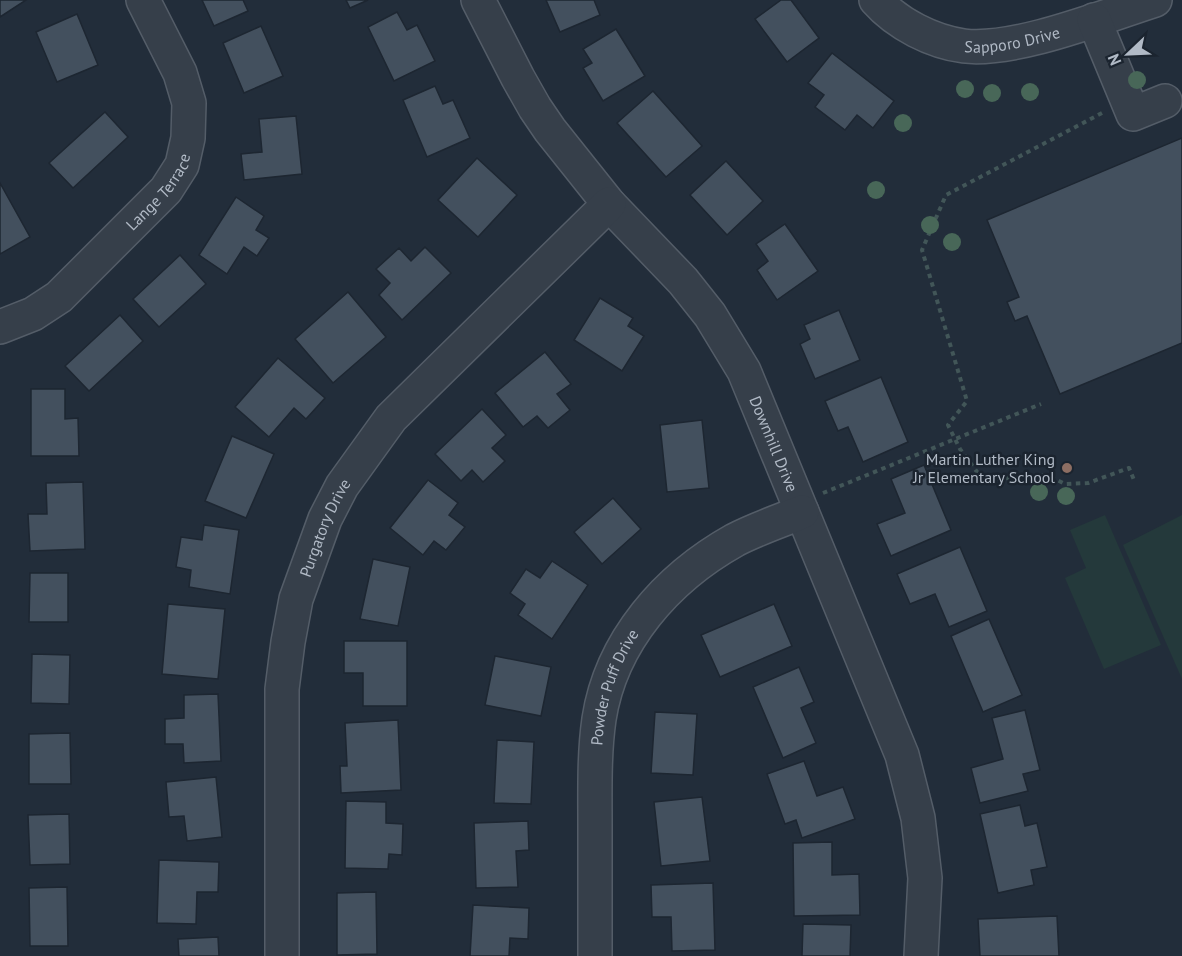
<svg xmlns="http://www.w3.org/2000/svg" width="1182" height="956" font-family="'PT Sans',sans-serif">
<style>
.green{fill:#24393b}
.building{fill:#43505e;stroke:#1d2631;stroke-width:1.5}
.lines{fill:none;stroke-linecap:round;stroke-linejoin:round}
.minor-casing{stroke:#545d68;stroke-width:36}
.path{stroke:#425658;stroke-width:4;stroke-dasharray:4.5 4.5;stroke-linecap:butt}
.minor{stroke:#363f4a;stroke-width:33}
.tree{fill:#486758}
.education-dot{fill:#8d6e63;stroke:#1b242f;stroke-width:2}
.labels{text-anchor:middle;dominant-baseline:central;stroke-width:5;stroke-linejoin:round;paint-order:stroke}
.street-label{font-size:16px;fill:#b1bac6;stroke:#1b242f}
.poi-label{font-size:16px;fill:#b1bac6;stroke:#1b242f;text-anchor:end}
</style>
<rect width="100%" height="100%" fill="#222d3a"/>
<g class="green">
<polygon points="1105,515 1161,645 1104,669 1065,578 1086,568 1070,530"/>
<polygon points="1182,515 1182,679 1123,545"/>
</g>
<g class="building">
<polygon points="0,0 26,0 0,17"/>
<polygon points="202,0 243,0 248,11 214,26"/>
<polygon points="346,0 368,0 350,8"/>
<polygon points="546,0 594,0 600,15 560,32"/>
<polygon points="781,0 791,0 819,38 787,62 755,19"/>
<polygon points="397,12 407,30 417,25 435,61 394,81 368,27"/>
<polygon points="77,14 98,65 57,82 36,32"/>
<polygon points="261,26 283,76 244,93 223,43"/>
<polygon points="616,29 645,76 603,101 583,68 592,63 583,49"/>
<polygon points="832,53 894,101 873,128 857,115 845,130 815,107 824,95 808,83"/>
<polygon points="435,86 443,104 453,100 470,138 427,157 403,100"/>
<polygon points="653,91 702,146 666,177 617,123"/>
<polygon points="105,112 128,137 73,188 49,163"/>
<polygon points="296,116 302,174 244,180 241,154 262,152 259,119"/>
<polygon points="1182,138 1182,343 1060,394 1027,316 1015,321 1007,302 1019,297 987,220"/>
<polygon points="477,158 517,195 478,237 438,200"/>
<polygon points="726,161 763,201 727,235 690,195"/>
<polygon points="0,183 30,237 0,254"/>
<polygon points="236,197 264,216 256,230 269,238 257,256 244,247 227,274 199,255"/>
<polygon points="785,224 818,271 777,300 757,270 768,261 756,244"/>
<polygon points="425,247 451,273 402,320 379,295 390,283 376,269 399,248 411,261"/>
<polygon points="180,255 206,284 159,327 133,299"/>
<polygon points="348,292 386,337 333,383 295,339"/>
<polygon points="600,298 633,318 628,326 644,336 622,371 574,340"/>
<polygon points="839,310 860,360 815,379 800,344 810,339 804,325"/>
<polygon points="120,315 143,341 89,391 65,366"/>
<polygon points="545,352 571,384 557,394 570,410 548,428 537,416 523,427 495,393"/>
<polygon points="278,358 325,398 306,419 294,408 269,437 235,407"/>
<polygon points="881,377 908,442 863,462 848,427 838,431 825,401"/>
<polygon points="31,389 65,389 65,419 78,418 79,456 31,456"/>
<polygon points="482,409 506,435 492,448 505,461 483,482 472,470 461,481 435,454"/>
<polygon points="702,420 709,488 667,492 660,425"/>
<polygon points="232,436 274,454 246,518 205,501"/>
<polygon points="924,465 951,530 891,556 877,524 905,513 891,479"/>
<polygon points="428,480 458,503 449,515 465,527 446,550 434,541 423,555 390,528"/>
<polygon points="83,482 85,549 30,551 28,514 47,514 46,483"/>
<polygon points="613,498 641,529 602,564 574,532"/>
<polygon points="204,525 239,530 230,594 189,587 191,570 176,567 181,537 202,540"/>
<polygon points="960,547 987,611 949,627 935,594 910,604 897,574"/>
<polygon points="373,559 410,567 398,626 360,619"/>
<polygon points="552,561 588,585 552,639 518,615 525,604 510,593 526,569 540,578"/>
<polygon points="30,573 68,573 68,622 29,622"/>
<polygon points="168,604 225,609 218,679 162,674"/>
<polygon points="774,604 792,646 720,677 701,635"/>
<polygon points="989,619 1022,695 983,712 951,636"/>
<polygon points="344,641 407,641 407,706 363,706 363,673 344,673"/>
<polygon points="32,654 70,655 69,704 31,703"/>
<polygon points="495,656 551,667 541,716 485,705"/>
<polygon points="799,667 814,702 801,708 816,743 783,758 753,687"/>
<polygon points="218,694 221,761 184,763 183,744 165,744 165,719 184,718 184,695"/>
<polygon points="1025,710 1040,770 1023,774 1028,791 980,803 971,768 1003,759 992,718"/>
<polygon points="655,712 697,714 693,775 651,773"/>
<polygon points="398,720 401,790 341,793 340,766 347,766 345,723"/>
<polygon points="70,733 71,784 29,784 29,734"/>
<polygon points="497,740 534,742 531,804 494,803"/>
<polygon points="804,761 817,796 843,787 855,819 802,838 796,820 785,824 767,774"/>
<polygon points="216,777 222,837 187,841 184,816 169,817 166,782"/>
<polygon points="702,797 710,861 661,866 654,802"/>
<polygon points="346,801 386,802 386,823 403,824 402,855 389,854 388,869 345,868"/>
<polygon points="1020,805 1025,826 1037,823 1047,867 1031,870 1034,885 998,893 980,814"/>
<polygon points="69,814 70,864 30,865 28,815"/>
<polygon points="528,821 529,850 516,851 518,887 476,888 474,823"/>
<polygon points="832,842 832,875 859,874 860,915 794,916 793,843"/>
<polygon points="159,860 219,862 218,892 197,892 196,924 157,923"/>
<polygon points="713,883 715,950 672,951 671,917 652,917 651,885"/>
<polygon points="67,887 68,946 30,946 29,888"/>
<polygon points="376,892 377,954 337,955 337,893"/>
<polygon points="473,905 529,908 528,939 510,938 509,956 470,956"/>
<polygon points="1057,916 1059,956 980,956 978,919"/>
<polygon points="803,924 851,925 850,956 802,956"/>
<polygon points="218,937 219,956 179,956 178,939"/>
</g>
<g class="lines">
<g class="minor-casing">
<g id="minor">
<path id="s1" d="M 478,0 L 518,78 L 535,108 L 550,130 L 609,204 L 683,281 L 710,315 L 744,371 L 902,755 L 918,818 L 925,878 L 921,956"/>
<path id="s2" d="M 876,0 C 897,24 933,42 964,46 C 1016,52 1105,16 1155,0"/>
<polyline points="1094,20 1133,114 1165,101"/>
<path id="s3" d="M 0,327 L 33,314 L 59,297 L 166,190 L 182,165 L 188,138 L 189,103 L 180,73 L 143,0"/>
<path id="s4" d="M 282,956 L 282,689 L 288,642 L 296,599 L 325,519 L 342,486 L 391,418 L 609,204"/>
<path id="s5" d="M 595,956 C 595,912 595,868 595,824 C 595,789 594,754 599,719 C 611,641 667,578 735,540 C 756,529 780,521 802,512"/>
</g>
</g>
<g class="path">
<polyline points="1102,113 946,195 922,250 967,401 948,425 960,449 983,480 1047,475 1065,484 1088,483 1129,468 1134,480"/>
<polyline points="823,493 1041,404"/>
</g>
<use href="#minor" class="minor"/>
</g>
<g class="tree">
<circle cx="1137" cy="80" r="9"/>
<circle cx="965" cy="89" r="9"/>
<circle cx="1030" cy="92" r="9"/>
<circle cx="992" cy="93" r="9"/>
<circle cx="903" cy="123" r="9"/>
<circle cx="876" cy="190" r="9"/>
<circle cx="930" cy="225" r="9"/>
<circle cx="952" cy="242" r="9"/>
<circle cx="1039" cy="492" r="9"/>
<circle cx="1066" cy="496" r="9"/>
</g>
<circle class="education-dot" cx="1067" cy="468" r="6"/>
<g class="labels">
<g class="street-label">
<text stroke="none"><textPath href="#s2" startOffset="150">Sapporo Drive</textPath></text>
<text stroke="none"><textPath href="#s3" startOffset="212">Lange Terrace</textPath></text>
<text stroke="none"><textPath href="#s1" startOffset="538">Downhill Drive</textPath></text>
<text stroke="none"><textPath href="#s4" startOffset="435">Purgatory Drive</textPath></text>
<text stroke="none"><textPath href="#s5" startOffset="272">Powder Puff Drive</textPath></text>
</g>
<g class="poi-label">
<text x="1055" y="459">Martin Luther King<tspan x="1055" dy="18">Jr Elementary School</tspan></text>
</g>
</g>
<g transform="translate(1128 54) rotate(247)" stroke="#1b242f" stroke-width="4.5" paint-order="stroke">
<path d="M0-4.5L10 22L0 15L-10 22Z" fill="#b1bac6"/>
<text y="-9" font-size="16" font-weight="bold" text-anchor="middle" fill="#b1bac6">N</text>
</g>
</svg>
